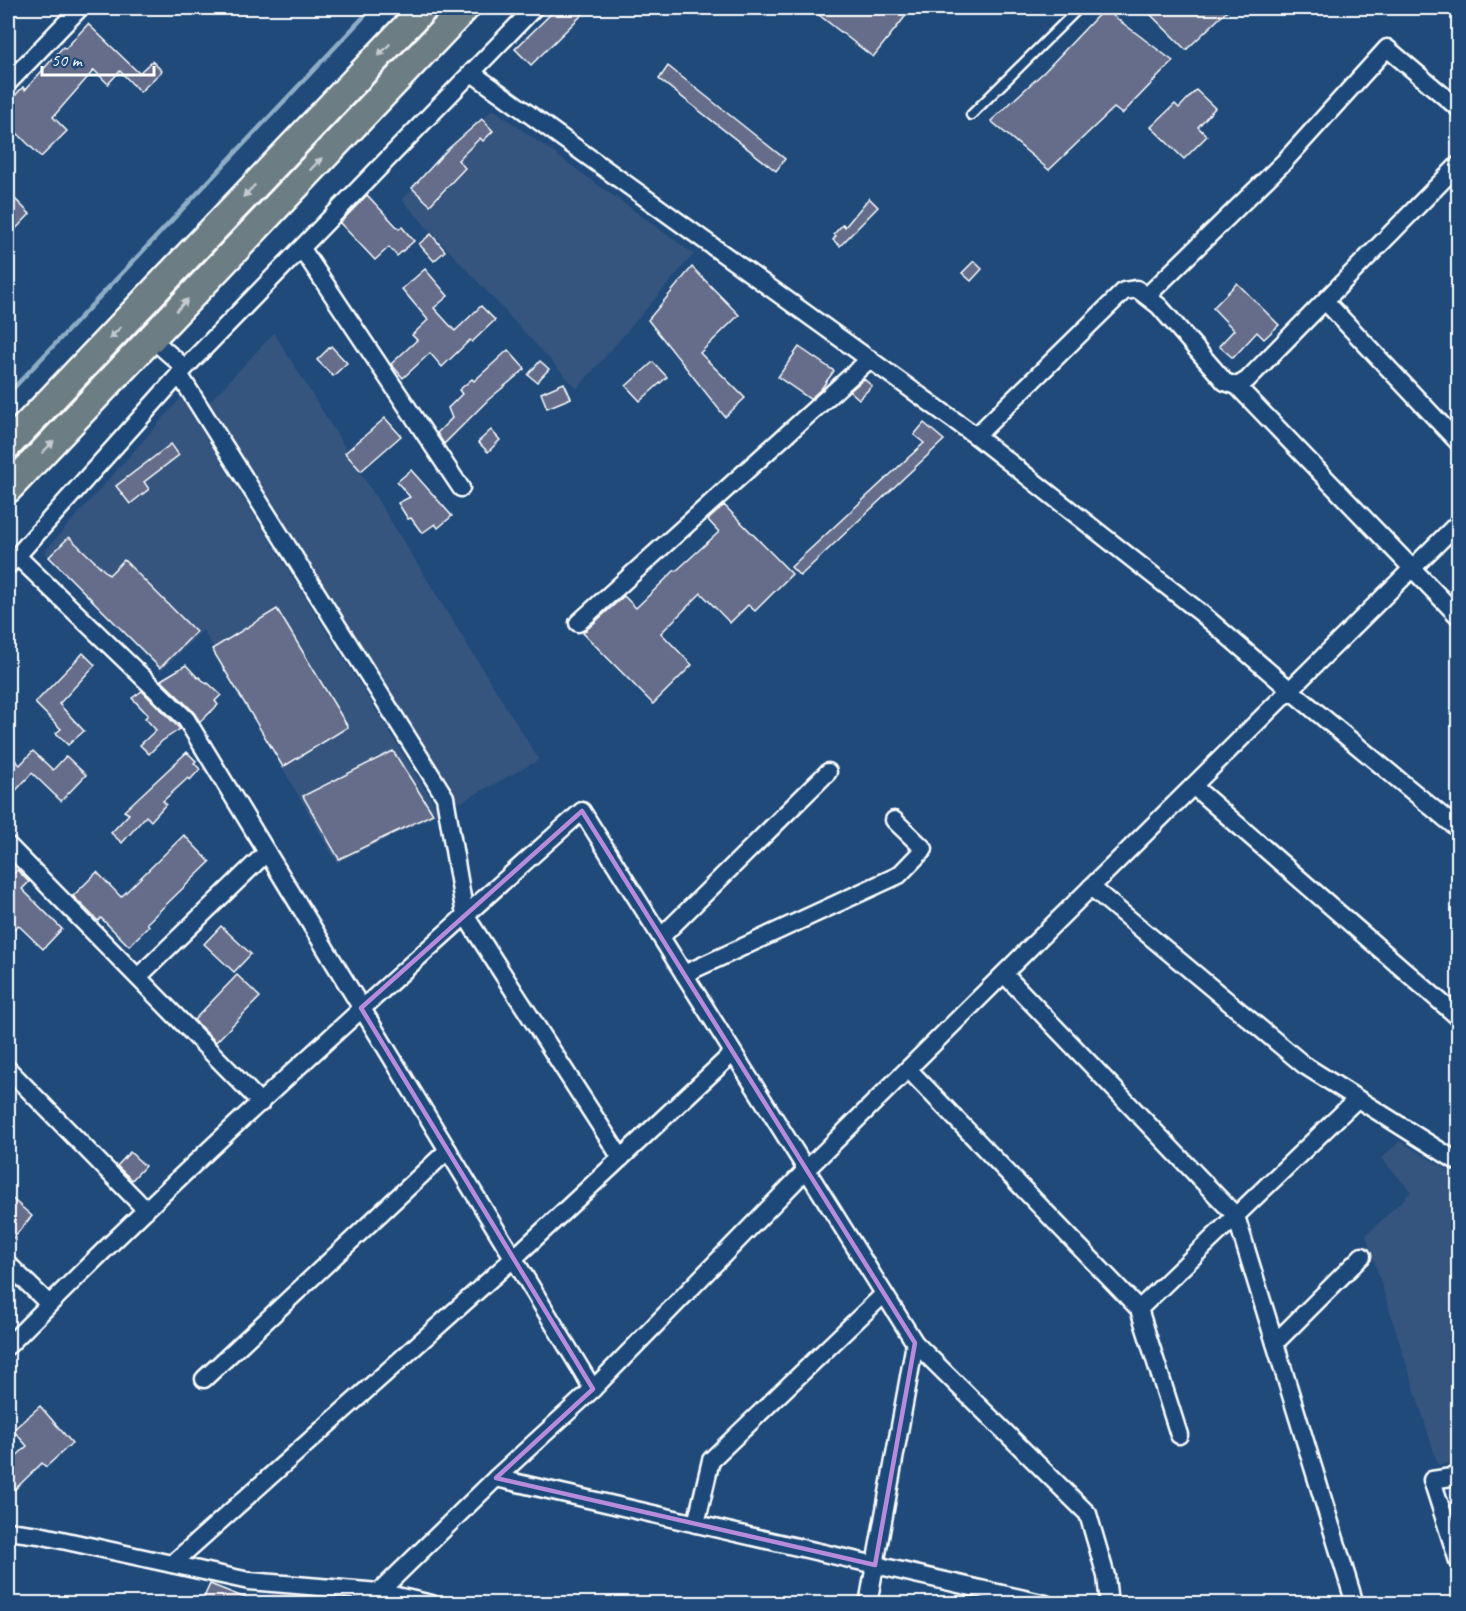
<svg xmlns="http://www.w3.org/2000/svg" width="1466" height="1611" font-family="Caveat,sans-serif">
<style>
.built{fill:#34547f}
.lines{fill:none;stroke-linecap:round;stroke-linejoin:round}
.stream{stroke:#8eadc6;stroke-width:4.5}
.building{fill:#656d8a;stroke:#fff;stroke-width:1.5}
.service-casing{stroke:#fff;stroke-width:13}
.minor-casing{stroke:#fff;stroke-width:21}
.trunk-casing{stroke:#fff;stroke-width:32}
.service{stroke:#1f4a7a;stroke-width:8}
.minor{stroke:#1f4a7a;stroke-width:16}
.trunk{stroke:#6d7d84;stroke-width:27}
.oneway{fill:#c5cbce}
.marked{fill:none;stroke:#b68bdc;stroke-width:4.5;stroke-linejoin:round}
</style>
<rect width="100%" height="100%" fill="#1f4a7a"/>
<filter id="ink" filterUnits="userSpaceOnUse"><feTurbulence type="fractalNoise" baseFrequency=".0167" numOctaves="2"/><feDisplacementMap in="SourceGraphic" scale="12" xChannelSelector="R" yChannelSelector="G"/><feConvolveMatrix kernelMatrix="1 2 1 2 8 2 1 2 1" color-interpolation-filters="sRGB"/></filter>
<g filter="url(#ink)">
<g class="built">
<polygon points="493,109 694,254 577,389 402,200"/>
<polygon points="274,333 539,760 459,803 209,402"/>
<polygon points="181,398 440,813 337,863 203,630 161,671 44,552"/>
<polygon points="1400,1141 1458,1176 1458,1462 1438,1465 1366,1235 1411,1192 1381,1158"/>
</g>
<g class="lines">
<polyline class="stream" points="8,394 372,8"/>
</g>
<g class="building">
<polygon points="557,8 589,8 531,65 515,49"/>
<polygon points="810,8 912,8 873,57"/>
<polygon points="1144,8 1230,8 1186,50"/>
<polygon points="1104,9 1173,61 1122,114 1114,108 1049,170 991,121 1045,71"/>
<polygon points="88,24 139,73 152,61 162,71 140,92 120,71 108,84 94,70 53,117 67,131 41,157 8,124 8,103 23,87 25,90 63,47 65,49"/>
<polygon points="668,66 785,159 776,171 659,79"/>
<polygon points="1196,90 1215,108 1198,127 1207,136 1184,159 1151,127 1175,104 1179,108"/>
<polygon points="482,119 493,131 483,141 480,138 458,160 465,168 430,205 412,188 447,150"/>
<polygon points="8,195 13,201 15,199 30,214 8,237"/>
<polygon points="367,195 399,229 402,227 414,241 397,256 389,247 375,260 340,223"/>
<polygon points="869,198 878,207 840,246 833,240 836,236 834,234 843,224 845,227"/>
<polygon points="431,234 445,251 434,261 419,244"/>
<polygon points="974,261 982,269 971,281 962,273"/>
<polygon points="692,267 739,315 700,353 745,398 725,417 648,320"/>
<polygon points="425,269 448,296 434,308 455,331 481,306 495,320 472,342 470,340 442,367 430,353 403,378 391,364 417,340 412,335 428,320 402,289"/>
<polygon points="1237,283 1279,325 1264,339 1257,332 1233,358 1219,346 1234,330 1213,308"/>
<polygon points="331,346 347,363 333,376 317,360"/>
<polygon points="799,347 834,371 821,389 810,399 778,377"/>
<polygon points="508,350 525,369 488,400 444,444 437,433 452,418 448,408 462,394 459,390 472,379 474,381"/>
<polygon points="540,361 549,369 537,382 528,375"/>
<polygon points="653,362 667,377 640,401 626,386"/>
<polygon points="864,379 872,386 859,399 850,391"/>
<polygon points="564,383 571,398 547,408 541,393"/>
<polygon points="385,418 401,436 361,471 345,453"/>
<polygon points="924,423 944,440 800,576 791,567 924,443 914,435"/>
<polygon points="491,430 500,440 488,452 478,442"/>
<polygon points="171,444 179,455 144,482 149,489 130,504 116,486"/>
<polygon points="411,470 452,516 438,528 435,524 422,533 411,518 408,519 398,503 410,497 397,482"/>
<polygon points="724,505 792,574 755,611 748,605 730,623 701,593 661,633 692,665 653,704 583,633 624,596 636,608 675,570 676,571 719,532 708,520"/>
<polygon points="69,537 109,575 124,560 196,632 160,668 49,557"/>
<polygon points="277,609 348,727 283,767 212,649"/>
<polygon points="83,653 95,665 59,704 84,731 68,745 56,733 61,729 35,703"/>
<polygon points="186,665 198,678 199,677 207,684 208,683 221,695 215,701 218,705 200,722 193,711 161,680"/>
<polygon points="142,691 180,729 162,741 149,754 140,745 156,730 145,718 148,715 132,698"/>
<polygon points="33,751 53,770 66,756 86,775 61,801 32,773 8,799 8,753 20,765"/>
<polygon points="393,751 433,814 339,859 303,796"/>
<polygon points="187,752 196,761 194,763 200,769 190,780 188,778 163,801 166,804 151,821 146,816 122,843 111,833 129,814 124,811"/>
<polygon points="184,835 210,862 147,923 149,926 129,946 101,918 98,921 73,896 97,872 121,897"/>
<polygon points="17,870 29,882 22,889 62,929 43,949 18,925 8,936 8,879"/>
<polygon points="221,926 251,954 234,972 204,944"/>
<polygon points="237,975 260,997 216,1042 194,1020"/>
<polygon points="130,1152 145,1166 132,1180 117,1166"/>
<polygon points="8,1195 32,1216 8,1244"/>
<polygon points="40,1406 72,1443 46,1467 42,1463 8,1496 8,1464 27,1446 13,1430"/>
<polygon points="210,1584 258,1603 257,1604 201,1604"/>
</g>
<g class="lines">
<g class="service-casing">
<polyline id="service" points="971,115 1079,8"/>
</g>
<g class="minor-casing">
<g id="minor">
<polyline points="472,73 976,436 1201,613 1290,690 1458,829"/>
<polyline points="8,83 80,8"/>
<polyline points="302,249 461,488"/>
<polyline points="1147,296 1283,163 1387,48 1458,108"/>
<polyline points="1325,301 1458,442"/>
<polyline points="151,338 185,368"/>
<polyline points="179,374 445,797 465,915 621,1158"/>
<polyline points="1237,386 1247,380 1458,165"/>
<polyline points="976,436 1124,291 1137,289 1159,306 1225,382 1237,386 1458,616"/>
<polyline points="17,556 186,719 593,1389"/>
<polyline points="8,566 185,368 534,8"/>
<polyline points="578,623 870,359"/>
<polyline points="1193,786 1458,1017"/>
<polyline points="8,845 261,1103"/>
<polyline points="1091,887 1304,1065 1458,1162"/>
<polyline points="661,937 828,772"/>
<polyline points="684,974 899,875 924,849 894,820"/>
<polyline points="1004,974 1236,1216 1355,1604"/>
<polyline points="138,977 267,852"/>
<polyline points="8,1069 146,1210"/>
<polyline points="908,1069 1139,1309 1179,1435"/>
<polyline points="8,1264 49,1304"/>
<polyline points="1139,1309 1357,1099"/>
<polyline points="1275,1343 1362,1256"/>
<path d="M 8,1346 C 191,1160 387,985 582,811 L 915,1343 L 1088,1514 L 1106,1576 L 1109,1604"/>
<polyline points="204,1379 448,1150"/>
<polyline points="1458,1476 1432,1480 1458,1561"/>
<polyline points="496,1478 1046,1604"/>
<polyline points="696,1524 711,1460 884,1294"/>
<polyline points="8,1531 39,1535 249,1581 379,1592 432,1604"/>
<polyline points="172,1564 514,1258 733,1053"/>
<polyline points="367,1604 496,1478 593,1389 806,1170 1458,523"/>
<polyline points="868,1604 915,1343"/>
</g>
</g>
<g class="trunk-casing">
<g id="trunk">
<polyline points="8,445 424,8"/>
<polyline points="8,489 465,8"/>
</g>
</g>
<use href="#service" class="service"/>
<use href="#minor" class="minor"/>
<use href="#trunk" class="trunk"/>
</g>
<defs><path id="oneway-solid" d="M-6-.8H1V-3.2L6.5 0L1 3.2V.8H-6Z" transform="scale(1.5)"/></defs>
<g class="oneway">
<use href="#oneway-solid" transform="translate(384 50) rotate(134)"/>
<use href="#oneway-solid" transform="translate(316 164) rotate(-46)"/>
<use href="#oneway-solid" transform="translate(249 191) rotate(134)"/>
<use href="#oneway-solid" transform="translate(182 305) rotate(-46)"/>
<use href="#oneway-solid" transform="translate(115 333) rotate(134)"/>
<use href="#oneway-solid" transform="translate(48 447) rotate(-46)"/>
</g>
</g>
<path class="marked" d="M 582,811 L 915,1343 L 875,1565 L 496,1478 L 593,1389 L 361,1008 Z"/>
<rect width="1466" height="1611" fill="none" stroke="#1f4a7a" stroke-width="30"/>
<rect x="15" y="15" width="1436" height="1581" fill="none" stroke="#fff" stroke-width="2" filter="url(#ink)"/>
<path d="M42 66v9h112v-9" fill="none" stroke="#ffffff" stroke-width="3"/>
<text x="51" y="66" font-size="18" fill="#ffffff" stroke="#1f4a7a" stroke-width="4.5" paint-order="stroke">50 m</text>
</svg>
